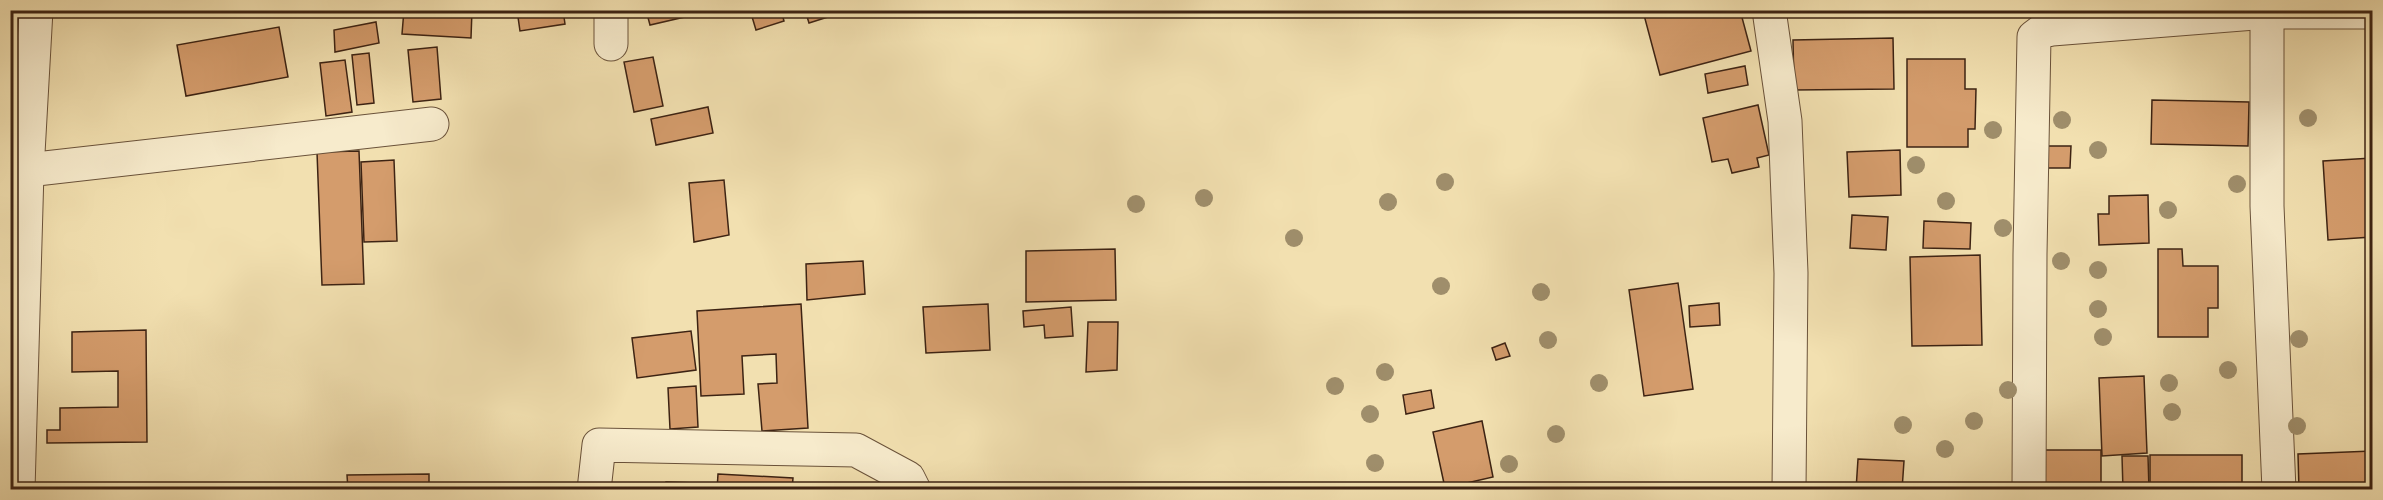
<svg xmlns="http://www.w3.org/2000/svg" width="2383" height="500" font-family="'Sorts Mill Goudy',serif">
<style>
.building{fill:#d49c6c;stroke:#3d2313;stroke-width:1.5}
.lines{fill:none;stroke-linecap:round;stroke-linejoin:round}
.street-casing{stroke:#6a523a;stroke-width:35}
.street{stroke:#f7ebcc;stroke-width:33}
.tree{fill:#9f8e6b}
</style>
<rect width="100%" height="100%" fill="#f2e0b0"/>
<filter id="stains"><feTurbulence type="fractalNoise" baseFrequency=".00333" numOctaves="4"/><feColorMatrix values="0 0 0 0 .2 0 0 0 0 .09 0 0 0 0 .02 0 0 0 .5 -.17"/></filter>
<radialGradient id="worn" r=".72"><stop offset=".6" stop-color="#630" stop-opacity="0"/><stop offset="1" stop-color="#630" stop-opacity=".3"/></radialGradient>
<g class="building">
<polygon points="404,10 472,10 471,38 402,34"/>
<polygon points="517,10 563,10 565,24 520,31"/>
<polygon points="646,10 715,10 650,25"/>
<polygon points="750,10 781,10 784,21 756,30"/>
<polygon points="805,10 826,10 828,17 809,23"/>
<polygon points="1660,10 1740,10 1751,51 1660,75 1644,15"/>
<polygon points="376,22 379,43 335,52 334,30"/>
<polygon points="279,27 288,77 186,96 177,45"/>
<polygon points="1893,38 1894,89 1794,90 1793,40"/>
<polygon points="437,47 441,99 413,102 408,50"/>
<polygon points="369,53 374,103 357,105 352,55"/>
<polygon points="653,57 663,106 634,112 624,62"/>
<polygon points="1907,59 1965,59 1965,89 1976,89 1975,129 1968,129 1968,147 1907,147"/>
<polygon points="345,60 352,112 326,116 320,63"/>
<polygon points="1745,66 1748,85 1708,93 1705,74"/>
<polygon points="2152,100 2249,102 2248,146 2151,144"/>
<polygon points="1758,105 1769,155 1757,158 1759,167 1732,173 1728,159 1712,162 1703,118"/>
<polygon points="708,107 713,133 656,145 651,119"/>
<polygon points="2048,146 2071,146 2070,168 2048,168"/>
<polygon points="1900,150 1901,195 1849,197 1847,152"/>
<polygon points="359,151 364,284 322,285 317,152"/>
<polygon points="2372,158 2372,237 2328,240 2323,161"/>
<polygon points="394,160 397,241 364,242 361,162"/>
<polygon points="724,180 729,235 694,242 689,183"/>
<polygon points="2148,195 2149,243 2099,245 2098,214 2109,214 2109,196"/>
<polygon points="1852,215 1888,217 1886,250 1850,248"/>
<polygon points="1924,221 1971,223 1970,249 1923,248"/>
<polygon points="1115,249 1116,300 1026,302 1026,251"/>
<polygon points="2158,249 2182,249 2183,266 2218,266 2218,308 2208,308 2208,337 2158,337"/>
<polygon points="1980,255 1982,345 1912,346 1910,257"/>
<polygon points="863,261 865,294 807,300 806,264"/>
<polygon points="1678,283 1693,389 1644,396 1629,290"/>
<polygon points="1719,303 1720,325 1690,327 1689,306"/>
<polygon points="801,304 808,428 762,431 758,384 777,383 776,354 742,356 744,394 701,396 697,311"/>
<polygon points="988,304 990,350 926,353 923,307"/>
<polygon points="1071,307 1073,336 1045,338 1044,325 1024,327 1023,311"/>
<polygon points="1088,322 1118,322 1117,370 1086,372"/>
<polygon points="146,330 147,442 47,443 47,430 60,430 60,408 118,407 118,371 72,372 72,332"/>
<polygon points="691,331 696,370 637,378 632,338"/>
<polygon points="1505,343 1510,356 1496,360 1492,348"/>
<polygon points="2144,376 2147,453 2102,456 2099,378"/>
<polygon points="696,386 698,427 670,429 668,388"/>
<polygon points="1431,390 1434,408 1406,414 1403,395"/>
<polygon points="1482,421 1493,477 1445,488 1433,432"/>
<rect x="2045" y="450" width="56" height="40"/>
<polygon points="2372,451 2372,490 2299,490 2298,454"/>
<polygon points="2150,455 2242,455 2242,483 2251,484 2251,490 2150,490"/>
<polygon points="2122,456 2148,456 2149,490 2123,490"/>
<polygon points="1858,459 1904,461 1902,490 1856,490"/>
<polygon points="429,474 429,490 348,490 347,475"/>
<polygon points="718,474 793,478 792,490 717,490"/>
<polygon points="666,482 697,483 697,490 665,490"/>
</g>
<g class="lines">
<g class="street-casing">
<g id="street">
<polyline points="611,10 611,44"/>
<polyline points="1769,10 1785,121 1791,273 1789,490"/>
<polyline points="2267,10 2267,206 2279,490"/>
<polyline points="10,172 432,124"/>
<polyline points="18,490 27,171 36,10"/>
<polyline points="594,490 599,445 856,450 908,478 914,490"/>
<polyline points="2029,490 2030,254 2034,37 2042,31 2052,29 2267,12 2372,12"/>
</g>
</g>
<use href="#street" class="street"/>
</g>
<g class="tree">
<circle cx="2308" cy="118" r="9"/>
<circle cx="2062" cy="120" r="9"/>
<circle cx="1993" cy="130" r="9"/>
<circle cx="2098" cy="150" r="9"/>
<circle cx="1916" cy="165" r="9"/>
<circle cx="1445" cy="182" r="9"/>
<circle cx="2237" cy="184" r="9"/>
<circle cx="1204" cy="198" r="9"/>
<circle cx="1946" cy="201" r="9"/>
<circle cx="1388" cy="202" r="9"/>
<circle cx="1136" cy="204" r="9"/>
<circle cx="2168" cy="210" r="9"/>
<circle cx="2003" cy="228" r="9"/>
<circle cx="1294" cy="238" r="9"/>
<circle cx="2061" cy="261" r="9"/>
<circle cx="2098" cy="270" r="9"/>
<circle cx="1441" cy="286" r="9"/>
<circle cx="1541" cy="292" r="9"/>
<circle cx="2098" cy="309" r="9"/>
<circle cx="2103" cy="337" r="9"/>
<circle cx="2299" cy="339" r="9"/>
<circle cx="1548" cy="340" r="9"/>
<circle cx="2228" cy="370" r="9"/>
<circle cx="1385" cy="372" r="9"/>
<circle cx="1599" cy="383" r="9"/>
<circle cx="2169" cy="383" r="9"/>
<circle cx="1335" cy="386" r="9"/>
<circle cx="2008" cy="390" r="9"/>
<circle cx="2172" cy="412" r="9"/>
<circle cx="1370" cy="414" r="9"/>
<circle cx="1974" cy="421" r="9"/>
<circle cx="1903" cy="425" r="9"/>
<circle cx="2297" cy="426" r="9"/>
<circle cx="1556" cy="434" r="9"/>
<circle cx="1945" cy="449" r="9"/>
<circle cx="1375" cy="463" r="9"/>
<circle cx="1509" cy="464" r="9"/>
</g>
<rect width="2383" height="500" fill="none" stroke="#f2e0b0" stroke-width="36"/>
<rect x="12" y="12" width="2359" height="476" fill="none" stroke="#3d2313" stroke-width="3"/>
<rect x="18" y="18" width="2347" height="464" fill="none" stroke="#3d2313" stroke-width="1.5"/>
<rect width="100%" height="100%" filter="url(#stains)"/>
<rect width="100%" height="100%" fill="url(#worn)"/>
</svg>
